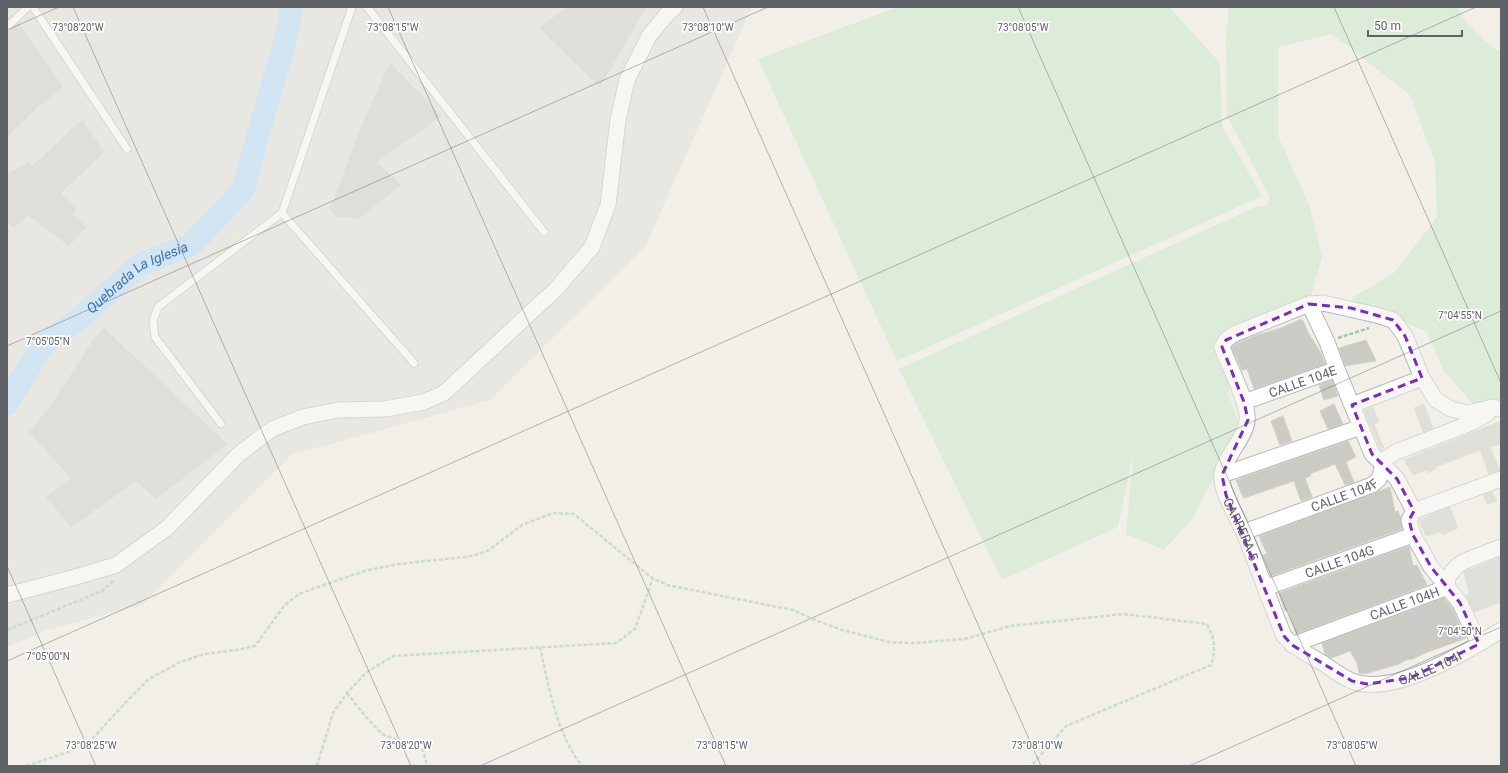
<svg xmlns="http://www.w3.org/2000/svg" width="1508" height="773" font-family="Roboto,sans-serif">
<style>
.industrial{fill:#e0deda}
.green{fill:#c5e8c5}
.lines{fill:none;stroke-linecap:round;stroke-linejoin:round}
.river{stroke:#aadaff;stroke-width:23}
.building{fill:#cccac5;stroke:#d6d1c6}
.lane-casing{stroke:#b5b8bc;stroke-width:9}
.street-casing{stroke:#b5b8bc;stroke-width:17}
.path{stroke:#9cc7a9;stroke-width:2.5;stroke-dasharray:4 2;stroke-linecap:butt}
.lane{stroke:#fff;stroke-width:7}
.street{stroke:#fff;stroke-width:15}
.marked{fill:none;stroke:#7b2cbf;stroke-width:3;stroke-dasharray:8 5;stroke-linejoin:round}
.ticks{fill:none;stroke:#5f6368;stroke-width:1;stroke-opacity:0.45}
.labels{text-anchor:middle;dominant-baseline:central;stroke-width:3.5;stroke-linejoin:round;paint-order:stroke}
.street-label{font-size:13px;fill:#5f6368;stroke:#fff}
.water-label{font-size:14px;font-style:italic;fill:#4174aa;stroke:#fff}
.ticks-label{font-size:10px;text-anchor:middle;fill:#5f6368;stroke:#fff;stroke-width:3.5;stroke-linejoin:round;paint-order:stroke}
</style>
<rect width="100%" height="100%" fill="#f1efe8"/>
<polygon class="industrial" points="7,7 752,7 645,247 490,400 291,455 142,605 47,630 7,647"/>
<g class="green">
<polygon points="898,7 1169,7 1220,63 1222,126 1262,196 897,361 758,59"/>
<polygon points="1229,7 1458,7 1463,19 1492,47 1501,52 1501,401 1472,403 1444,371 1426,331 1357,306 1352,298 1394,273 1437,217 1435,162 1410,95 1332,34 1278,47 1278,136 1309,205 1322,257 1311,296 1284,309 1253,328 1234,363 1228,395 1241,427 1192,519 1164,550 1126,534 1134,449 1118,527 1002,580 899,369 1256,207 1267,205 1270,197 1227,116 1226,37"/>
</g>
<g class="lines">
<path class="river" id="s1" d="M 7,404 L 42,346 L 81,317 L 140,265 L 192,244 L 243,190 L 262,120 L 283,50 L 292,7"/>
</g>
<g class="building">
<polygon points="568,7 646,7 600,87 539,28"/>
<polygon points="18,23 63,87 37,108 7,137 7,32 10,31"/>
<polygon points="390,63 441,116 377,162 401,185 358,219 336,216 328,207 333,203 360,129"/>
<polygon points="82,120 104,152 61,193 77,208 72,214 86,227 69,246 28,215 13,228 7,221 7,174 28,162 32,166"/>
<polygon points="1301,319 1303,321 1309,334 1321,353 1325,364 1254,389 1247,369 1242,370 1232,348 1233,346 1254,336 1281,328"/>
<polygon points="104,328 227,444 156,499 136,481 71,527 46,497 71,478 29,432 50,407 94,339"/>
<polygon points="1366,340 1376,361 1345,366 1339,348"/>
<polygon points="1332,380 1338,396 1324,400 1319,385"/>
<polygon points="1334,404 1343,424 1328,429 1320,411"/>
<polygon points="1424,404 1433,428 1423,432 1414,408"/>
<polygon points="1373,407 1379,422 1374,424 1384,448 1381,450 1364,410"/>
<polygon points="1283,416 1292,441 1280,445 1271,421"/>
<polygon points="1501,421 1501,444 1490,447 1500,470 1489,474 1480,450 1436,467 1437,468 1428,473 1427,470 1413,475 1404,460"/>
<polygon points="1348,441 1356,457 1346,462 1354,482 1345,485 1335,464 1310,474 1311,476 1305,478 1312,497 1301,501 1294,481 1244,498 1243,497 1236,480"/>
<polygon points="1390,487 1395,512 1398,511 1401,519 1402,529 1271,576 1263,555 1267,554 1259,536"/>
<polygon points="1492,492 1497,501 1487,504 1483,495"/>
<polygon points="1450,507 1458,528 1442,535 1441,532 1426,536 1419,520"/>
<polygon points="1409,546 1413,566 1417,565 1427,585 1296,634 1288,610 1285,611 1279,593"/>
<polygon points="1501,557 1501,602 1474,612 1465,595 1469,594 1464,572"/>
<polygon points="1444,598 1452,608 1463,632 1466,638 1464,639 1425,653 1413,659 1406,660 1399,664 1365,674 1359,673 1357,663 1350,651 1331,658 1325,654 1322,643"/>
</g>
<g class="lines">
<g class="lane-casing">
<g id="lane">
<polyline points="33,7 127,149"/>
<polyline points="367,7 544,232"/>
<polyline points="7,27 28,7"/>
<polyline points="282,213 414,363"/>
<polyline points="221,424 155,337 153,321 158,307 282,213 352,7"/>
</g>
</g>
<g class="street-casing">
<g id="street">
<polyline points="1309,304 1327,342 1337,369 1372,454 1397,479 1414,511"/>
<path id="s2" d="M 1244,402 L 1337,369"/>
<polyline points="1352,405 1422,378"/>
<path id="s3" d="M 1501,409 L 1493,407 L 1467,413 L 1451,409 L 1436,400 L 1422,378 L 1405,336 L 1393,320 L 1376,315 L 1323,303 L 1309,304 L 1234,334 L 1226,340 L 1222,347 C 1228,364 1250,405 1247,422 C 1244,441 1219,463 1222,480 C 1224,498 1237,516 1244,533 C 1258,567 1270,602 1284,636 C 1294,647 1307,654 1321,662 C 1331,668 1341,677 1352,681 C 1393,697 1467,652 1501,630"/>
<polyline points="1222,475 1361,427"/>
<path id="s4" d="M 1244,532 L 1372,485 L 1379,479 L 1383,466 L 1387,458 L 1396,452 L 1471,423 L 1488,413"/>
<path id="s5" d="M 1265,588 L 1413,535"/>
<polyline points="7,595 72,578 116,565 167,528 239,454 272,429 303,417 338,410 385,409 424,402 444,393 556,289 592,247 608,205 618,120 627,80 649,36 668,13 675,7"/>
<polyline points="1479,644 1460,603 1431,567 1413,535 1409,520 1414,511 1501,479"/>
<path id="s6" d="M 1292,645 L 1448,587 L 1447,578 L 1457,566 L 1465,561 L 1501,547"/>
</g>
</g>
<g class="path">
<polyline points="1338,338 1369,328"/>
<polyline points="7,630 102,591 113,581 113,579"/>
<path d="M 540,647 C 549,687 556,733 582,766"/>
<polyline points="347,693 366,717 382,734 423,750 427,766"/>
<path d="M 26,766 L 71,751 L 92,739 L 128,700 L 149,679 L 180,662 L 205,654 L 237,650 L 255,646 L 284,606 L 299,594 L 318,587 L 368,570 L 399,564 L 473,556 L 489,550 L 522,525 L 553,513 L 574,514 L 652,578 L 667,585 L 793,610 L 815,620 L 842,630 L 889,642 L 913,643 L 965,639 L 1010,626 L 1124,614 L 1207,624 C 1215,639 1216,649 1211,665 L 1066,726 L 1031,766"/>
<polyline points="317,766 333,713 347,693 367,672 393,656 616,643 635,629 653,578"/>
</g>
<use href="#lane" class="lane"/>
<use href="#street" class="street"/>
</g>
<path d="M0 0H1508V773H0ZM 1309,304 L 1351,308 L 1393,320 L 1405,336 L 1422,378 L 1352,405 L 1372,454 L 1397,479 L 1414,511 L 1409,520 L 1413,535 L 1431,567 L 1460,603 L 1479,644 L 1410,678 L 1367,684 L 1352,681 L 1292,645 L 1284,636 L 1226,495 L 1222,475 L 1248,420 L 1244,402 L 1222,347 L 1226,340 Z" fill="#f1efe8" fill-opacity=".55" fill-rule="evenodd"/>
<path class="marked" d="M 1309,304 L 1351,308 L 1393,320 L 1405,336 L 1422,378 L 1352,405 L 1372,454 L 1397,479 L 1414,511 L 1409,520 L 1413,535 L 1431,567 L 1460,603 L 1479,644 L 1410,678 L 1367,684 L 1352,681 L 1292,645 L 1284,636 L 1226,495 L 1222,475 L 1248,420 L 1244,402 L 1222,347 L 1226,340 Z"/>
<path class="ticks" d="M 73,7 L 411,766M 388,7 L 726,766M 703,7 L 1041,766M 1018,7 L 1356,766M 1334,7 L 1501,383M 7,30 L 59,7M 7,346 L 768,7M 7,566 L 96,766M 7,661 L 1476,7M 480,766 L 1501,311M 1189,766 L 1501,627"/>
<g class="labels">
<g class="street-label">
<text stroke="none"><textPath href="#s2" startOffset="62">CALLE 104E</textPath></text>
<text stroke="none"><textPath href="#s4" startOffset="107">CALLE 104F</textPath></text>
<text stroke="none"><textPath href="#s3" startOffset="542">CARRERA 5</textPath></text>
<text stroke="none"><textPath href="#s5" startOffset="79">CALLE 104G</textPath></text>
<text stroke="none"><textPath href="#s6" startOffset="120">CALLE 104H</textPath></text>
<text stroke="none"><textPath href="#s3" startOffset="820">CALLE 104I</textPath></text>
</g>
<g class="water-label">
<text stroke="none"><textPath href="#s1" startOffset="186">Quebrada La Iglesia</textPath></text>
</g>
</g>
<g class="ticks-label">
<text x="78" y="31">73°08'20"W</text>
<text x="393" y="31">73°08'15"W</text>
<text x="708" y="31">73°08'10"W</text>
<text x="1023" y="31">73°08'05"W</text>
<text x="1460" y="319">7°04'55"N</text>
<text x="48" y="345">7°05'05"N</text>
<text x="1460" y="635">7°04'50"N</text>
<text x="48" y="660">7°05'00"N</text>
<text x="91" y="749">73°08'25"W</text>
<text x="406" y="749">73°08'20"W</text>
<text x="722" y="749">73°08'15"W</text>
<text x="1037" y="749">73°08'10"W</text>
<text x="1352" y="749">73°08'05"W</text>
</g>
<rect width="1508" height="773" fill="none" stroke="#5f6368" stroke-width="16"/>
<path d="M1368 30v6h94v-6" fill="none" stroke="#5f6368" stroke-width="2"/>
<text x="1374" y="30" font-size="12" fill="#5f6368" stroke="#ffffff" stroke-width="3" paint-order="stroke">50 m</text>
</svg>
